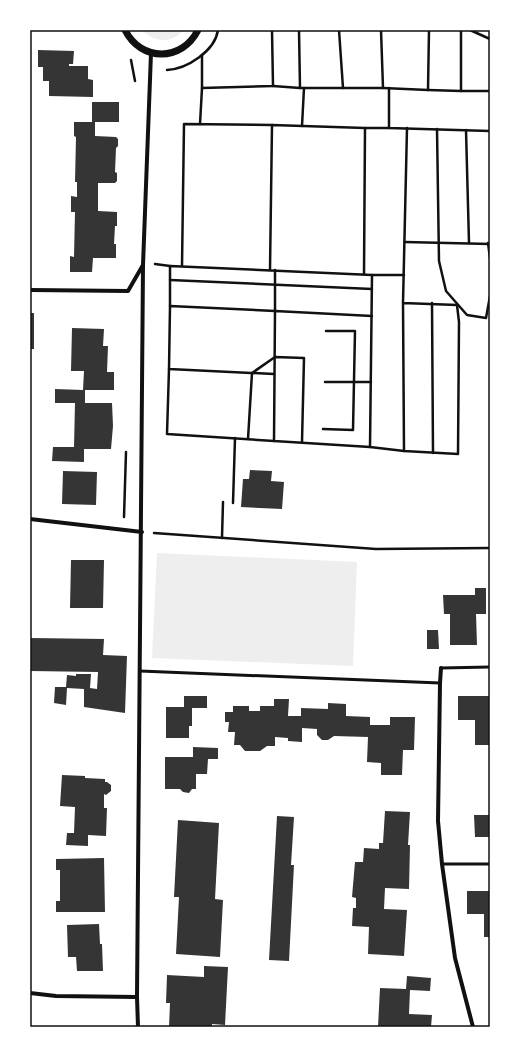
<svg xmlns="http://www.w3.org/2000/svg" width="520" height="1057" font-family="'Roboto Condensed',sans-serif">
<style>
.green{fill:#eee}
.building{fill:#353535}
.lines{fill:none;stroke-linecap:round;stroke-linejoin:round}
.path{stroke:#111;stroke-width:2.5}
.service{stroke:#111;stroke-width:3}
.minor{stroke:#111;stroke-width:4}
.tertiary{stroke:#111;stroke-width:7}
.neatline{fill:none;stroke:#111;stroke-width:1.5}
</style>
<rect width="100%" height="100%" fill="#fff"/>
<g class="green">
<path d="M 142,30 L 183,30 C 172,45 153,42 142,30 Z"/>
<polygon points="157,553 357,562 353,666 152,658"/>
</g>
<g class="building">
<polygon points="38,50 74,51 73,64 69,64 69,66 88,66 88,79 93,80 93,97 49,96 49,81 43,81 43,67 38,67"/>
<polygon points="92,102 119,102 119,122 95,122 95,136 116,137 118,139 118,146 116,148 115,172 117,173 117,181 115,183 98,183 98,211 117,212 117,226 115,226 114,244 116,244 116,258 93,258 92,272 70,272 70,256 74,257 75,212 71,212 71,196 77,197 77,182 75,182 76,137 74,136 74,122 92,122"/>
<rect x="30" y="313" width="4" height="36"/>
<polygon points="72,328 104,329 103,346 108,346 107,372 114,372 114,390 85,390 85,403 112,403 113,426 111,449 84,449 84,462 52,461 53,447 74,447 75,403 55,403 55,389 83,390 84,371 71,371"/>
<polygon points="250,470 272,471 271,481 284,482 282,509 241,507 243,479 249,479"/>
<polygon points="63,471 97,472 96,505 62,504"/>
<polygon points="71,560 104,560 103,608 70,608"/>
<polygon points="475,588 486,588 486,614 476,614 477,645 450,645 450,614 444,614 443,595 475,595"/>
<polygon points="427,630 438,630 439,649 427,649"/>
<polygon points="30,638 104,639 103,655 127,656 125,713 84,707 84,689 67,688 66,705 54,703 55,687 66,687 67,675 76,676 76,674 91,674 90,688 97,689 98,672 30,671"/>
<polygon points="184,696 207,696 207,708 192,708 192,726 189,726 189,738 166,738 166,707 184,707"/>
<polygon points="458,696 490,696 490,745 475,745 475,720 458,720"/>
<polygon points="274,699 289,699 288,716 301,716 301,708 328,709 328,703 346,704 346,716 370,717 370,725 390,725 390,717 415,717 414,750 403,750 402,775 381,775 381,763 367,762 368,737 334,736 328,740 322,740 317,735 317,729 302,728 302,742 288,741 288,738 275,737 275,746 267,746 260,751 245,751 240,745 234,745 235,732 228,732 229,722 225,722 225,712 233,712 233,706 249,706 249,711 260,711 260,706 274,706"/>
<polygon points="193,747 218,748 218,759 208,759 207,774 196,774 196,789 192,789 189,793 183,792 180,789 165,789 165,757 193,757"/>
<polygon points="62,775 85,776 85,778 105,779 105,782 107,782 111,785 111,791 106,795 104,794 104,808 107,808 106,836 88,835 88,846 66,845 67,833 74,833 75,807 60,806"/>
<polygon points="385,811 410,812 408,845 410,845 409,889 385,888 384,909 407,910 404,956 368,954 369,927 352,926 353,908 356,908 356,898 352,897 355,862 363,862 364,848 379,849 379,843 383,843"/>
<polygon points="474,815 490,815 490,837 475,837"/>
<polygon points="277,816 294,817 291,865 294,865 289,961 269,960"/>
<polygon points="178,820 219,823 215,899 223,900 220,957 176,954 179,897 174,897"/>
<polygon points="104,858 105,912 56,912 56,901 60,901 60,870 56,870 56,859"/>
<polygon points="467,891 490,891 490,937 484,937 484,914 467,914"/>
<polygon points="99,924 100,944 102,944 103,971 77,971 76,957 68,957 67,925"/>
<polygon points="204,966 228,967 225,1025 212,1024 212,1027 169,1027 170,1003 166,1003 167,975 204,977"/>
<polygon points="407,976 431,978 430,991 410,990 409,1014 432,1015 431,1027 378,1027 380,988 406,989"/>
</g>
<g class="lines">
<g class="path">
<polyline points="470,30 490,39"/>
<polyline points="202,55 202,88 273,86 272,30"/>
<polyline points="131,60 135,81"/>
<path d="M 167,70 C 187,69 215,51 218,30"/>
<polyline points="273,86 300,88 299,30"/>
<polyline points="300,88 343,88 339,30"/>
<polyline points="343,88 383,88 381,30"/>
<polyline points="383,88 428,90 429,30"/>
<polyline points="389,88 389,128 490,131"/>
<polyline points="428,90 461,91 461,30"/>
<polyline points="461,91 490,91"/>
<polyline points="200,124 202,88"/>
<polyline points="302,126 304,88"/>
<polyline points="437,129 439,261 446,291 467,315 486,318 490,296"/>
<polyline points="466,130 469,243"/>
<polyline points="405,242 490,244"/>
<polyline points="488,243 490,258"/>
<polyline points="155,264 170,266"/>
<polyline points="182,266 184,124 272,125"/>
<polyline points="270,270 272,125 365,128"/>
<polyline points="364,274 365,128 389,128"/>
<polyline points="404,275 372,275 370,447 404,451"/>
<polyline points="170,280 372,289"/>
<polyline points="403,303 404,451 458,454 459,322 457,305 403,303 407,128"/>
<polyline points="432,303 433,453"/>
<polyline points="170,306 170,266 372,275"/>
<polyline points="169,369 167,434 274,441"/>
<polyline points="274,374 169,369 170,306 275,311 275,270"/>
<polyline points="325,382 371,382"/>
<polyline points="323,429 353,430 355,331 326,331"/>
<polyline points="248,439 252,373 275,357 304,358 302,442"/>
<polyline points="370,447 274,441 275,311 372,316"/>
<polyline points="233,503 235,438"/>
<polyline points="124,517 126,452"/>
<polyline points="154,533 376,549 490,548"/>
<polyline points="222,538 223,502"/>
</g>
<g class="service">
<polyline points="441,668 490,667"/>
<polyline points="140,671 440,683"/>
<polyline points="442,864 490,864"/>
</g>
<g class="minor">
<polyline points="30,290 128,291 143,265"/>
<polyline points="30,519 142,532"/>
<polyline points="441,668 440,683 438,821 442,864 455,958 473,1027"/>
<polyline points="30,993 56,996 137,997"/>
<polyline points="138,1027 137,997 143,265 151,53"/>
</g>
<path class="tertiary" d="M 125,30 C 141,62 182,62 198,30"/>
</g>
<rect width="520" height="1057" fill="none" stroke="#ffffff" stroke-width="62"/>
<rect x="31" y="31" width="458" height="995" class="neatline"/>
</svg>
